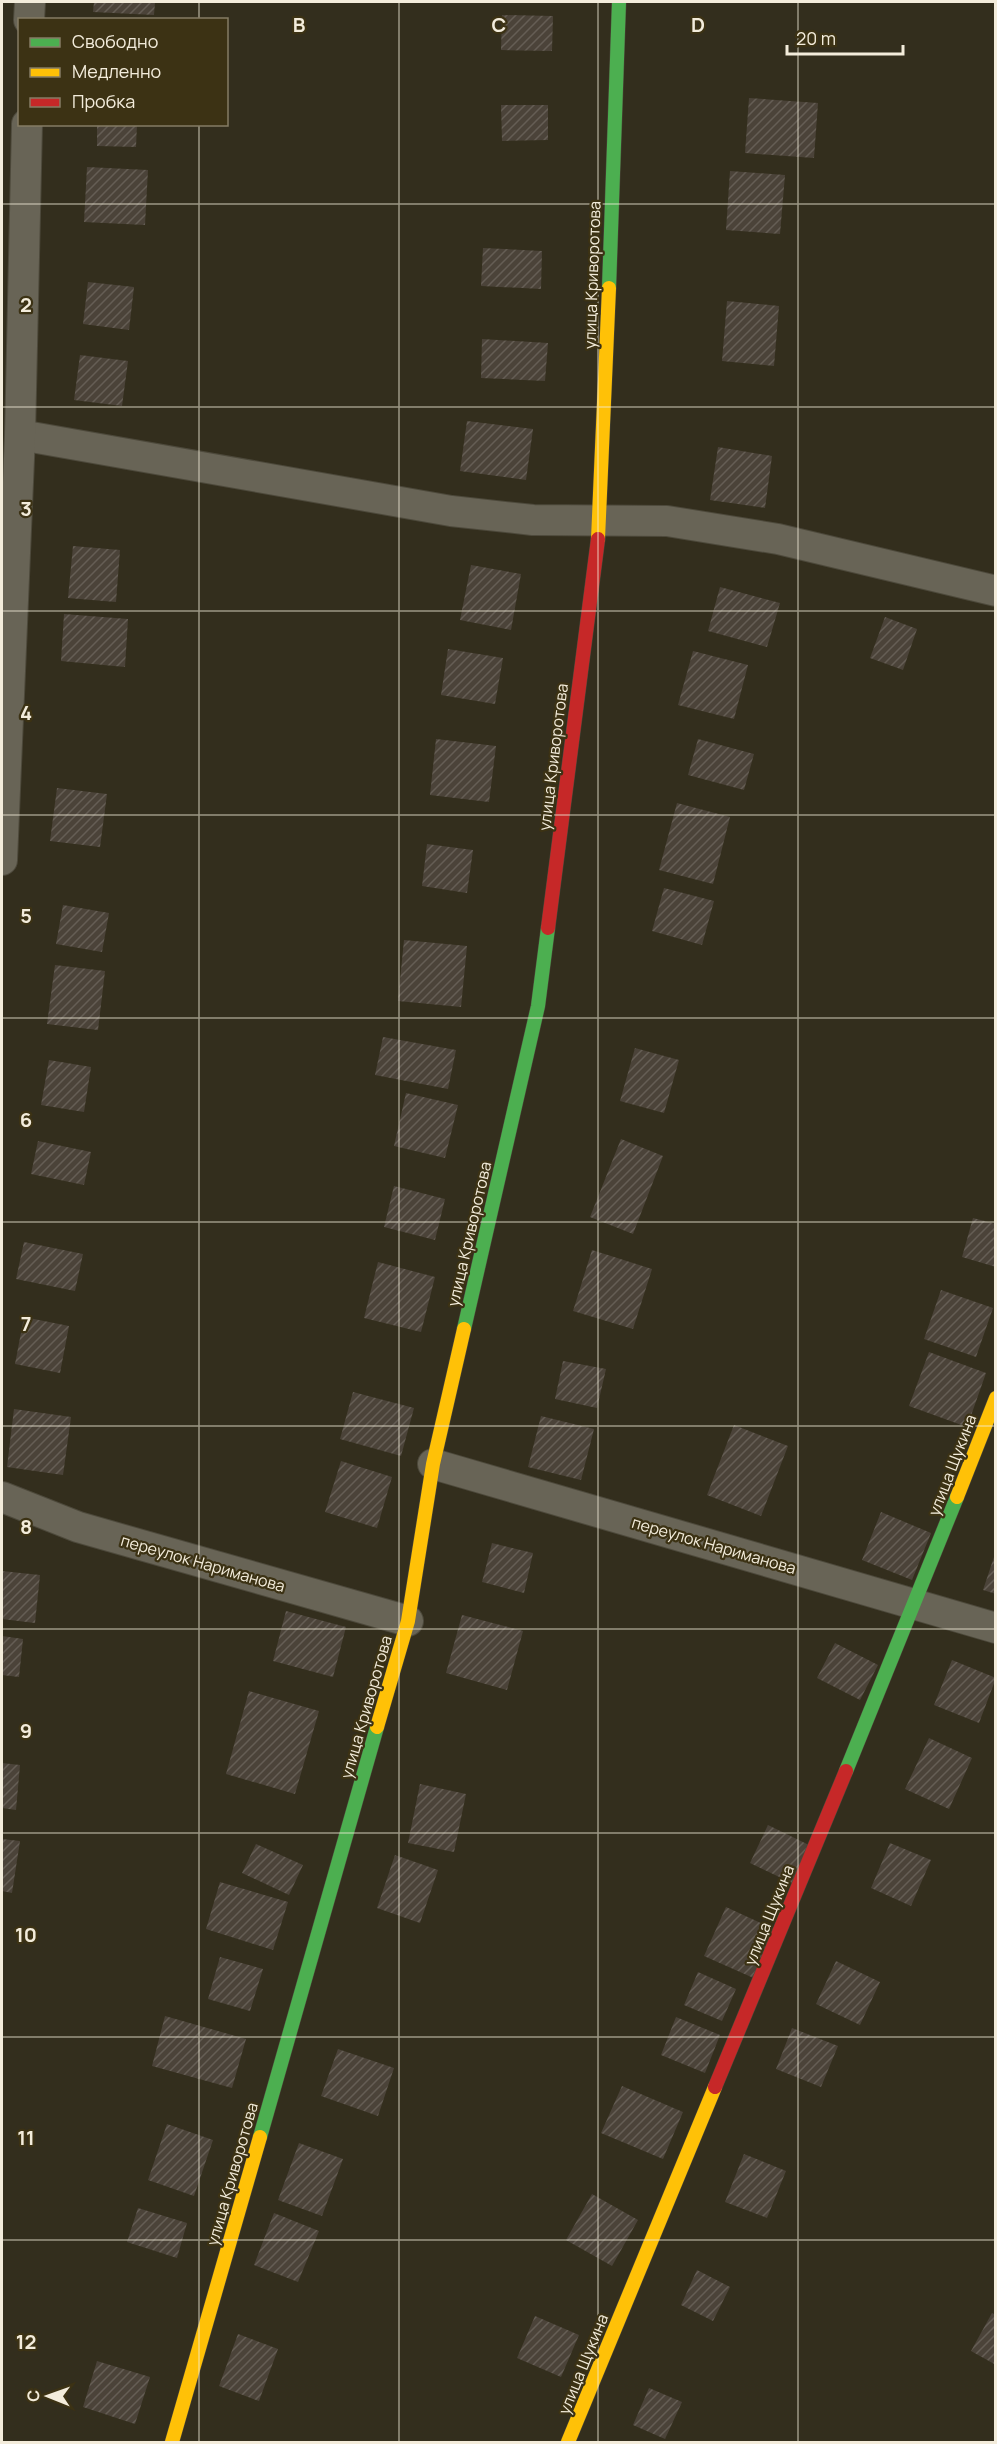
<svg xmlns="http://www.w3.org/2000/svg" width="997" height="2444" font-family="Manrope,sans-serif">
<style>
.building{fill:url(#building-hatch)}
.lines{fill:none;stroke-linecap:round;stroke-linejoin:round}
.street-casing{stroke:#4d493b;stroke-width:32}
.fast-casing{stroke:#4d493b;stroke-width:15}
.slow-casing{stroke:#4d493b;stroke-width:15}
.jam-casing{stroke:#4d493b;stroke-width:15}
.street{stroke:#686456;stroke-width:30}
.fast{stroke:#4caf50;stroke-width:14}
.slow{stroke:#ffc107;stroke-width:14}
.jam{stroke:#c62828;stroke-width:14}
.grid{fill:none;stroke:#f3ecdb;stroke-width:1.5;stroke-opacity:0.55}
.labels{text-anchor:middle;dominant-baseline:central;stroke-width:4.5;stroke-linejoin:round;paint-order:stroke}
.street-label{font-size:16px;fill:#f3ecdb;stroke:#3c3214}
.grid-label{font-size:20px;text-anchor:middle;font-weight:bold;fill:#f3ecdb;stroke:#3c3214;stroke-width:4.5;stroke-linejoin:round;paint-order:stroke}
</style>
<defs>
<pattern id="building-hatch" width="6" height="6" patternUnits="userSpaceOnUse" patternTransform="scale(1.5)"><rect width="6" height="6" fill="#4b4339"/><path d="M-1 1l2-2M0 6l6-6M5 7l2-2" fill="none" stroke="#655e55"/></pattern>
</defs>
<rect width="100%" height="100%" fill="#332e1d"/>
<g class="building">
<polygon points="94,2 155,2 154,15 93,12"/>
<polygon points="502,15 553,16 552,51 501,50"/>
<polygon points="749,98 818,103 814,158 745,153"/>
<polygon points="501,105 548,105 548,140 502,141"/>
<polygon points="97,124 137,124 136,147 97,146"/>
<polygon points="87,167 148,170 145,225 84,222"/>
<polygon points="730,171 785,175 780,234 726,230"/>
<polygon points="483,248 542,251 541,289 481,286"/>
<polygon points="88,282 134,287 129,330 83,324"/>
<polygon points="727,301 779,306 774,366 722,361"/>
<polygon points="482,339 548,343 545,381 481,378"/>
<polygon points="80,355 128,361 122,406 74,400"/>
<polygon points="467,421 533,429 526,480 460,471"/>
<polygon points="718,447 772,456 765,508 710,500"/>
<polygon points="73,546 120,550 116,602 68,598"/>
<polygon points="471,565 521,574 511,630 460,620"/>
<polygon points="720,587 780,603 767,647 708,631"/>
<polygon points="64,614 128,619 125,667 61,661"/>
<polygon points="885,617 917,629 903,670 870,658"/>
<polygon points="448,649 503,658 495,704 441,695"/>
<polygon points="693,651 748,665 734,719 678,705"/>
<polygon points="436,739 496,746 489,802 430,795"/>
<polygon points="698,739 754,754 744,790 688,775"/>
<polygon points="57,788 107,794 100,847 50,841"/>
<polygon points="677,803 730,817 713,884 659,870"/>
<polygon points="427,844 473,850 467,893 422,886"/>
<polygon points="664,888 714,901 702,945 652,931"/>
<polygon points="63,905 109,913 102,952 56,944"/>
<polygon points="404,940 467,946 461,1007 398,1001"/>
<polygon points="55,965 105,971 98,1030 47,1024"/>
<polygon points="383,1037 456,1050 448,1089 375,1075"/>
<polygon points="635,1048 679,1060 664,1113 620,1101"/>
<polygon points="49,1060 91,1067 84,1112 41,1105"/>
<polygon points="406,1093 458,1105 445,1158 394,1146"/>
<polygon points="621,1139 663,1156 633,1234 590,1217"/>
<polygon points="38,1141 91,1152 84,1185 31,1174"/>
<polygon points="394,1186 445,1199 435,1240 384,1227"/>
<polygon points="973,1218 996,1224 996,1267 962,1257"/>
<polygon points="24,1242 83,1254 75,1291 16,1279"/>
<polygon points="592,1250 652,1269 633,1329 573,1311"/>
<polygon points="378,1262 435,1277 421,1332 364,1318"/>
<polygon points="941,1290 993,1308 976,1357 924,1339"/>
<polygon points="24,1317 69,1326 60,1373 15,1364"/>
<polygon points="929,1352 986,1373 967,1427 909,1406"/>
<polygon points="563,1361 606,1369 597,1408 555,1399"/>
<polygon points="353,1392 414,1408 401,1456 340,1439"/>
<polygon points="14,1409 71,1417 63,1475 7,1467"/>
<polygon points="541,1416 594,1429 581,1480 528,1467"/>
<polygon points="734,1425 788,1446 761,1516 707,1495"/>
<polygon points="341,1461 392,1477 377,1528 325,1512"/>
<polygon points="881,1512 931,1533 912,1580 862,1560"/>
<polygon points="492,1543 533,1553 524,1593 482,1582"/>
<polygon points="995,1554 996,1554 996,1594 983,1590"/>
<polygon points="2,1571 40,1575 35,1623 2,1619"/>
<polygon points="286,1611 346,1627 333,1677 273,1661"/>
<polygon points="462,1615 523,1631 507,1690 446,1673"/>
<polygon points="2,1636 23,1639 19,1677 2,1675"/>
<polygon points="835,1643 878,1665 860,1700 817,1678"/>
<polygon points="952,1660 996,1678 979,1723 934,1705"/>
<polygon points="249,1691 319,1711 295,1794 226,1774"/>
<polygon points="929,1738 972,1758 949,1809 905,1789"/>
<polygon points="2,1763 20,1765 16,1810 2,1808"/>
<polygon points="420,1784 466,1794 454,1852 408,1843"/>
<polygon points="768,1825 811,1846 794,1884 750,1863"/>
<polygon points="2,1839 20,1841 12,1893 2,1891"/>
<polygon points="890,1843 931,1860 911,1906 871,1888"/>
<polygon points="256,1844 303,1865 289,1895 242,1873"/>
<polygon points="395,1855 438,1870 420,1923 377,1908"/>
<polygon points="220,1882 288,1902 273,1950 206,1929"/>
<polygon points="726,1907 780,1932 758,1980 704,1956"/>
<polygon points="220,1957 263,1969 250,2011 208,1999"/>
<polygon points="836,1961 880,1982 860,2025 816,2004"/>
<polygon points="698,1972 736,1989 722,2021 684,2005"/>
<polygon points="165,2016 246,2039 232,2088 152,2066"/>
<polygon points="676,2017 720,2035 705,2073 661,2055"/>
<polygon points="792,2028 838,2046 821,2087 776,2069"/>
<polygon points="338,2049 394,2068 378,2116 321,2096"/>
<polygon points="622,2086 683,2112 663,2159 601,2133"/>
<polygon points="167,2124 213,2140 194,2196 148,2180"/>
<polygon points="299,2143 343,2159 322,2216 278,2200"/>
<polygon points="744,2154 786,2171 767,2218 725,2202"/>
<polygon points="592,2194 638,2220 612,2266 566,2240"/>
<polygon points="138,2208 187,2223 177,2258 127,2242"/>
<polygon points="274,2213 319,2231 298,2282 254,2265"/>
<polygon points="697,2270 730,2287 713,2321 681,2305"/>
<polygon points="992,2313 996,2315 996,2365 971,2351"/>
<polygon points="535,2316 579,2335 561,2377 517,2358"/>
<polygon points="238,2334 278,2349 259,2401 219,2386"/>
<polygon points="97,2361 150,2377 135,2424 83,2407"/>
<polygon points="649,2388 682,2402 665,2439 633,2425"/>
</g>
<g class="lines">
<g class="street-casing">
<g id="street">
<polyline points="29,20 30,2"/>
<polyline points="20,435 451,511 533,520 667,521 778,539 996,591"/>
<polyline points="2,860 20,435 27,124"/>
<polyline points="433,1464 996,1628"/>
<polyline points="2,1497 78,1527 408,1621"/>
</g>
</g>
<g class="fast-casing">
<g id="fast">
<polyline points="609,288 619,2"/>
<polyline points="464,1329 538,1006 548,928"/>
<polyline points="846,1771 957,1497"/>
<polyline points="260,2137 377,1727"/>
</g>
</g>
<g class="slow-casing">
<g id="slow">
<polyline points="598,539 609,288"/>
<polyline points="957,1497 996,1398"/>
<polyline points="377,1727 408,1621 433,1464 464,1329"/>
<polyline points="172,2442 260,2137"/>
<polyline points="568,2442 715,2087"/>
</g>
</g>
<g class="jam-casing">
<g id="jam">
<polyline points="548,928 598,539"/>
<polyline points="715,2087 846,1771"/>
</g>
</g>
<use href="#street" class="street"/>
<use href="#fast" class="fast"/>
<use href="#slow" class="slow"/>
<use href="#jam" class="jam"/>
</g>
<path class="grid" d="M 199,2 L 199,20M 399,2 L 399,2442M 598,2 L 598,2442M 798,2 L 798,2442M 199,124 L 199,2442M 2,204 L 996,204M 2,407 L 996,407M 2,611 L 996,611M 2,815 L 996,815M 2,1018 L 996,1018M 2,1222 L 996,1222M 2,1426 L 996,1426M 2,1629 L 996,1629M 2,1833 L 996,1833M 2,2037 L 996,2037M 2,2240 L 996,2240"/>
<g class="labels">
<g class="street-label">
<text transform="translate(592 275) rotate(-88)">улица Криворотова</text>
<text transform="translate(553 757) rotate(-83)">улица Криворотова</text>
<text transform="translate(469 1234) rotate(-77)">улица Криворотова</text>
<text transform="translate(952 1465) rotate(-69)">улица Щукина</text>
<text transform="translate(714 1545) rotate(16)">переулок Нариманова</text>
<text transform="translate(203 1563) rotate(16)">переулок Нариманова</text>
<text transform="translate(366 1707) rotate(-74)">улица Криворотова</text>
<text transform="translate(769 1915) rotate(-68)">улица Щукина</text>
<text transform="translate(232 2174) rotate(-74)">улица Криворотова</text>
<text transform="translate(583 2364) rotate(-68)">улица Щукина</text>
</g>
</g>
<g class="grid-label">
<text x="299" y="32">B</text>
<text x="499" y="32">C</text>
<text x="698" y="32">D</text>
<text x="26" y="312">2</text>
<text x="26" y="516">3</text>
<text x="26" y="720">4</text>
<text x="26" y="923">5</text>
<text x="26" y="1127">6</text>
<text x="26" y="1331">7</text>
<text x="26" y="1534">8</text>
<text x="26" y="1738">9</text>
<text x="26" y="1942">10</text>
<text x="26" y="2145">11</text>
<text x="26" y="2349">12</text>
</g>
<rect width="997" height="2444" fill="none" stroke="#f3ecdb" stroke-width="6"/>
<rect x="18" y="18" width="210" height="108" fill="#3c3214" stroke="#857c64" stroke-width="1.5"/>
<rect x="30" y="38" width="30" height="9" fill="#4caf50" stroke="#857c64" stroke-width="1.5"/>
<text x="72" y="48" font-size="18" fill="#f3ecdb">Свободно</text>
<rect x="30" y="68" width="30" height="9" fill="#ffc107" stroke="#857c64" stroke-width="1.5"/>
<text x="72" y="78" font-size="18" fill="#f3ecdb">Медленно</text>
<rect x="30" y="98" width="30" height="9" fill="#c62828" stroke="#857c64" stroke-width="1.5"/>
<text x="72" y="108" font-size="18" fill="#f3ecdb">Пробка</text>
<g transform="translate(48 2396) rotate(271)" stroke="#3c3214" stroke-width="4.5" paint-order="stroke">
<path d="M0-4.5L10 22L0 15L-10 22Z" fill="#f3ecdb"/>
<text y="-9" font-size="16" font-weight="bold" text-anchor="middle" fill="#f3ecdb">С</text>
</g>
<path d="M787 45v9h116v-9" fill="none" stroke="#f3ecdb" stroke-width="3"/>
<text x="796" y="45" font-size="18" fill="#f3ecdb" stroke="#3c3214" stroke-width="4.5" paint-order="stroke">20 m</text>
</svg>
